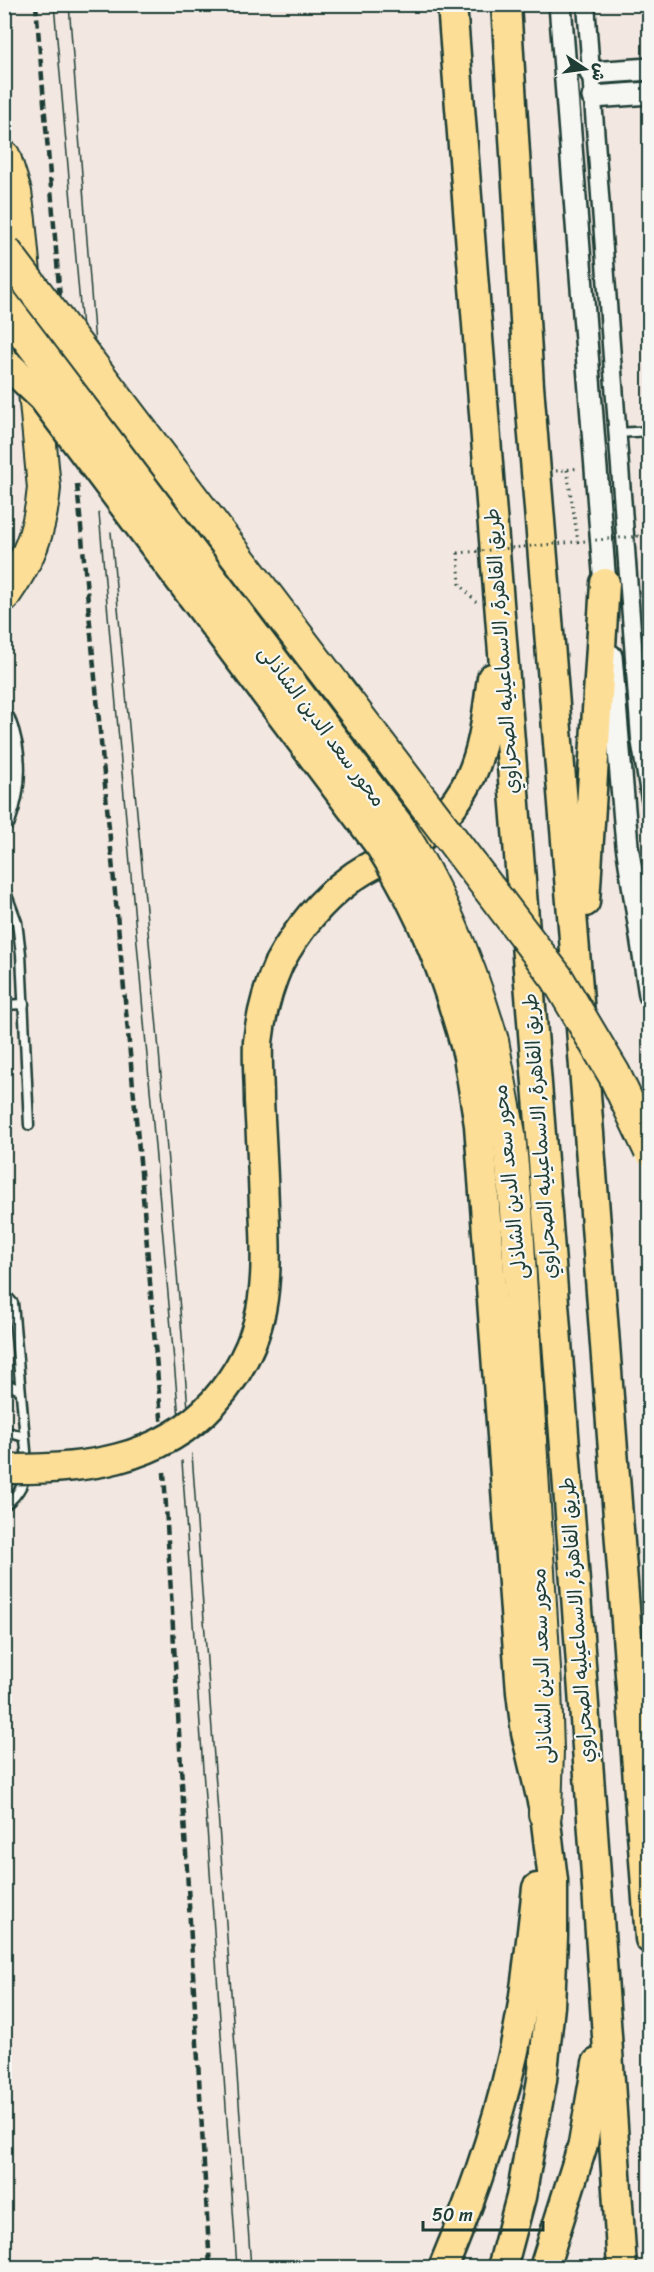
<svg xmlns="http://www.w3.org/2000/svg" width="654" height="2272" font-family="Sriracha,'Playpen Sans Arabic',sans-serif">
<style>
.lines{fill:none;stroke-linecap:round;stroke-linejoin:round}
.service-casing{stroke:#1f3d34;stroke-width:13}
.minor-casing{stroke:#1f3d34;stroke-width:21}
.tertiary-casing{stroke:#1f3d34;stroke-width:26}
.trunk-casing{stroke:#1f3d34;stroke-width:33}
.motorway-casing{stroke:#1f3d34;stroke-width:36}
.path{stroke:#1f3d34;stroke-width:3;stroke-dasharray:1.5 4.5;stroke-linecap:butt}
.service{stroke:#f6f6f2;stroke-width:8}
.minor{stroke:#f6f6f2;stroke-width:16}
.tertiary{stroke:#f6f6f2;stroke-width:21}
.trunk{stroke:#fdde96;stroke-width:28}
.motorway{stroke:#fdde96;stroke-width:32}
.tram{stroke:#1f3d34;stroke-width:1.5}
.rail{stroke:#1f3d34;stroke-width:4.5;stroke-dasharray:9 4.5;stroke-linecap:butt}
.trunk-bridge-casing{stroke:#1f3d34;stroke-width:33;stroke-linecap:butt}
.motorway-bridge-casing{stroke:#1f3d34;stroke-width:36;stroke-linecap:butt}
.path-bridge{stroke:#1f3d34;stroke-width:3;stroke-dasharray:1.5 4.5;stroke-linecap:butt}
.trunk-bridge{stroke:#fdde96;stroke-width:28}
.motorway-bridge{stroke:#fdde96;stroke-width:32}
.labels{text-anchor:middle;dominant-baseline:central;stroke-width:4.5;stroke-linejoin:round;paint-order:stroke}
.street-label{font-size:20px;fill:#1f3d34;stroke:#f6f6f2}
</style>
<rect width="100%" height="100%" fill="#f3e8e1"/>
<filter id="ink" filterUnits="userSpaceOnUse"><feTurbulence type="fractalNoise" baseFrequency=".0167" numOctaves="2"/><feDisplacementMap in="SourceGraphic" scale="12" xChannelSelector="R" yChannelSelector="G"/><feConvolveMatrix kernelMatrix="1 2 1 2 8 2 1 2 1" color-interpolation-filters="sRGB"/></filter>
<g filter="url(#ink)">
<g class="lines">
<g class="service-casing">
<g id="service">
<polyline points="618,433 650,431"/>
<polyline points="4,887 17,922 21,954 29,1125"/>
<polyline points="4,1005 24,1004"/>
<path d="M 4,1293 L 13,1303 L 27,1462 C 26,1481 20,1494 4,1506"/>
<polyline points="4,1383 20,1390"/>
<polyline points="4,1431 24,1437"/>
</g>
</g>
<g class="minor-casing">
<polyline id="minor" points="586,4 640,739 650,799"/>
</g>
<g class="tertiary-casing">
<g id="tertiary">
<polyline points="560,4 606,598"/>
<polyline points="591,73 650,69"/>
<polyline points="593,97 650,93"/>
<polyline points="611,656 627,845 650,995"/>
<path d="M 4,721 C 17,754 16,787 4,820"/>
</g>
</g>
<g class="trunk-casing">
<g id="trunk">
<path d="M 452,4 C 510,759 575,1513 622,2268"/>
<polyline points="506,4 529,386 578,988 650,1939"/>
<polyline points="585,902 605,583"/>
<path d="M 279,963 C 297,930 319,902 349,880 C 365,867 383,860 400,851 C 431,834 456,807 471,776 C 485,745 487,711 492,678"/>
<polyline points="468,1056 479,1125 521,1692 526,1733 545,1814 553,1880 553,1937 550,2006 542,2080 521,2197 502,2268"/>
<path d="M 443,2268 C 477,2187 506,2101 521,2015 C 528,1973 532,1930 537,1888"/>
<polyline points="544,2268 583,2144 597,2063"/>
</g>
</g>
<g class="motorway-casing">
<g id="motorway">
<path d="M 4,157 L 15,192 L 19,220 L 44,488 C 40,532 29,559 4,595"/>
<polyline points="492,1041 509,1134 516,1210 545,1686 547,1750 545,1814"/>
</g>
</g>
<g class="path">
<polyline points="567,470 578,542"/>
<polyline points="556,471 579,468"/>
<polyline points="458,553 460,584 476,602"/>
</g>
<use href="#service" class="service"/>
<use href="#minor" class="minor"/>
<use href="#tertiary" class="tertiary"/>
<use href="#trunk" class="trunk"/>
<use href="#motorway" class="motorway"/>
<g class="tram">
<polyline points="54,4 83,340"/>
<polyline points="69,4 96,358"/>
<polyline points="99,513 179,1418"/>
<polyline points="111,532 158,1039 188,1409"/>
<polyline points="192,1454 251,2268"/>
<polyline points="182,1461 237,2268"/>
</g>
<g class="rail">
<polyline points="36,4 61,311"/>
<polyline points="77,484 141,1172 162,1430"/>
<polyline points="164,1472 210,2268"/>
</g>
<g class="trunk-bridge-casing">
<g id="trunk-bridge">
<path d="M 4,361 L 43,398 L 380,846 C 422,912 448,980 468,1056"/>
<path d="M 4,1469 C 81,1470 160,1462 214,1402 C 269,1340 268,1283 264,1206 C 263,1171 261,1136 259,1101 C 259,1081 257,1061 258,1042 C 261,1014 268,988 279,963"/>
</g>
</g>
<g class="motorway-bridge-casing">
<g id="motorway-bridge">
<polyline points="4,250 557,978 614,1074 650,1150"/>
<path d="M 4,306 L 398,827 C 441,894 470,965 492,1041"/>
</g>
</g>
<polyline class="path-bridge" points="458,553 650,535"/>
<use href="#trunk-bridge" class="trunk-bridge"/>
<use href="#motorway-bridge" class="motorway-bridge"/>
</g>
</g>
<g class="labels">
<g class="street-label">
<text transform="translate(502 651) rotate(-94)">طريق القاهرة, الاسماعيليه الصحراوي</text>
<text transform="translate(322 726) rotate(53)">محور سعد الدين الشاذلى</text>
<text transform="translate(540 1136) rotate(-94)">طريق القاهرة, الاسماعيليه الصحراوي</text>
<text transform="translate(510 1182) rotate(-96)">محور سعد الدين الشاذلى</text>
<text transform="translate(577 1620) rotate(-94)">طريق القاهرة, الاسماعيليه الصحراوي</text>
<text transform="translate(542 1666) rotate(-92)">محور سعد الدين الشاذلى</text>
</g>
</g>
<rect width="654" height="2272" fill="none" stroke="#f6f6f2" stroke-width="24"/>
<rect x="12" y="12" width="630" height="2248" fill="none" stroke="#1f3d34" stroke-width="2" filter="url(#ink)"/>
<g transform="translate(585 69) rotate(103)" stroke="#f6f6f2" stroke-width="4.5" paint-order="stroke">
<path d="M0-4.5L10 22L0 15L-10 22Z" fill="#1f3d34"/>
<text y="-9" font-size="16" font-weight="bold" text-anchor="middle" fill="#1f3d34">ش</text>
</g>
<path d="M423 2221v9h120v-9" fill="none" stroke="#1f3d34" stroke-width="3"/>
<text x="432" y="2221" font-size="18" fill="#1f3d34" stroke="#f6f6f2" stroke-width="4.5" paint-order="stroke">50 m</text>
</svg>
